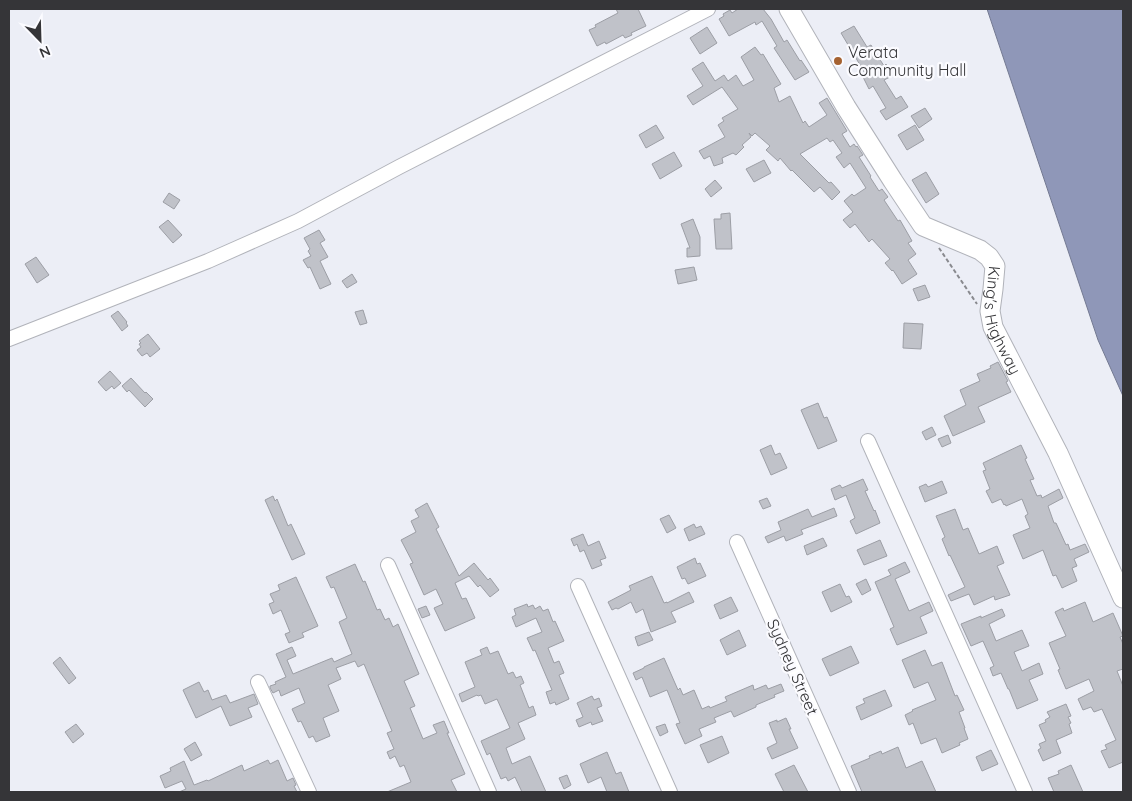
<svg xmlns="http://www.w3.org/2000/svg" width="1132" height="801" font-family="Quicksand,sans-serif">
<style>
.water{fill:#8f97b8;stroke:#747a92}
.building{fill:#c0c2c9;stroke:#9c9ea5}
.lines{fill:none;stroke-linecap:round;stroke-linejoin:round}
.minor-casing{stroke:#b1b3ba;stroke-width:16}
.highway-casing{stroke:#b1b3ba;stroke-width:21}
.path{stroke:#898a8f;stroke-width:2;stroke-dasharray:4 2.5;stroke-linecap:butt}
.minor{stroke:#fff;stroke-width:14}
.highway{stroke:#fff;stroke-width:19}
.poi-dot{fill:#a56231;stroke:#fbfbff;stroke-width:2}
.labels{text-anchor:middle;dominant-baseline:central;stroke-width:4.5;stroke-linejoin:round;paint-order:stroke}
.poi-label{font-size:16px;fill:#353538;stroke:#fbfbff;text-anchor:start}
.street-label{font-size:16px;fill:#353538;stroke:#fbfbff}
</style>
<rect width="100%" height="100%" fill="#eceef6"/>
<polygon class="water" points="987,9 1123,9 1123,396 1098,340"/>
<g class="building">
<polygon points="616,9 638,9 646,26 631,33 632,35 625,38 623,35 606,44 605,42 597,46 589,30 596,27 595,25 618,13"/>
<polygon points="738,9 763,9 771,19 784,42 787,40 800,61 801,60 809,72 795,80 774,48 777,46 762,21 756,25 755,22 729,36 719,19 724,16 723,14 730,10 732,13"/>
<polygon points="854,26 867,47 871,45 884,66 886,64 892,76 884,80 896,99 901,96 908,107 886,120 880,111 886,108 873,86 869,89 863,77 866,75 841,33"/>
<polygon points="707,27 717,43 700,54 690,38"/>
<polygon points="755,47 761,55 763,54 781,84 774,88 779,102 790,96 803,123 805,121 809,127 827,115 819,103 827,98 847,131 842,134 850,147 854,144 856,147 857,146 863,155 859,157 871,176 870,177 879,191 882,189 888,197 884,200 898,221 900,220 912,241 908,243 916,254 908,260 917,274 902,284 893,270 892,271 885,263 890,259 872,239 869,242 855,224 850,228 843,220 853,212 844,201 852,194 854,196 866,188 850,163 844,168 836,157 842,153 833,140 830,142 827,138 800,154 829,183 831,182 840,192 832,200 820,187 814,192 792,170 791,171 780,158 778,161 766,150 770,146 755,133 752,136 749,133 751,137 742,145 744,147 736,155 733,153 722,158 723,163 714,166 710,156 704,159 699,151 725,137 718,125 724,121 722,118 738,109 722,87 693,105 687,96 703,86 692,69 703,62 715,81 724,75 728,81 736,75 743,86 754,80 741,57"/>
<polygon points="925,108 932,119 919,128 911,116"/>
<polygon points="656,125 664,138 646,148 639,135"/>
<polygon points="915,125 924,140 907,150 898,135"/>
<polygon points="674,152 682,166 660,179 652,164"/>
<polygon points="764,160 771,173 754,182 746,169"/>
<polygon points="926,172 939,194 926,203 912,180"/>
<polygon points="715,180 722,188 711,197 705,189"/>
<polygon points="169,193 180,200 174,209 163,202"/>
<polygon points="730,213 732,249 716,249 714,219 721,219 721,214"/>
<polygon points="693,219 700,237 700,256 687,257 687,248 690,248 681,224"/>
<polygon points="168,220 182,235 173,243 159,227"/>
<polygon points="319,230 325,240 320,243 328,257 320,261 331,284 320,289 310,267 308,268 303,260 311,256 308,251 310,249 304,238"/>
<polygon points="36,257 49,275 37,283 25,264"/>
<polygon points="694,267 697,280 678,284 675,270"/>
<polygon points="352,274 357,282 347,288 342,281"/>
<polygon points="925,285 930,297 918,301 913,289"/>
<polygon points="363,310 367,323 360,325 355,312"/>
<polygon points="118,311 127,322 126,323 128,326 122,331 111,316"/>
<polygon points="904,323 923,324 921,349 903,348"/>
<polygon points="148,334 160,349 150,357 147,353 142,356 137,350 141,347 139,344 141,343 139,341"/>
<polygon points="998,362 1008,381 1006,382 1011,392 978,407 985,422 953,436 944,416 966,405 960,390 980,381 977,374 991,368 990,366"/>
<polygon points="110,371 121,383 114,389 112,386 106,391 98,382"/>
<polygon points="131,378 145,393 146,392 153,399 145,407 129,390 127,392 122,386"/>
<polygon points="818,403 824,418 827,417 837,441 818,449 801,410"/>
<polygon points="932,427 936,435 926,440 922,432"/>
<polygon points="948,435 951,443 942,447 938,439"/>
<polygon points="771,445 775,455 780,453 787,468 771,475 760,450"/>
<polygon points="1021,445 1027,458 1025,459 1034,479 1030,480 1037,496 1041,495 1042,498 1059,489 1063,498 1048,506 1054,523 1056,523 1066,545 1068,544 1070,550 1085,544 1089,552 1074,559 1077,566 1072,568 1077,581 1062,588 1056,575 1053,576 1043,550 1023,559 1013,535 1030,528 1025,516 1028,514 1022,499 1006,506 1005,504 1004,505 1001,499 992,503 986,491 990,489 983,471 986,470 983,463"/>
<polygon points="863,479 868,490 865,491 874,511 875,510 880,523 856,534 850,521 855,518 846,495 835,500 831,489 840,485 842,488"/>
<polygon points="942,481 947,493 925,502 919,487 926,484 928,487"/>
<polygon points="273,496 275,501 277,499 288,526 291,524 305,554 292,560 265,500"/>
<polygon points="767,498 771,506 763,509 759,501"/>
<polygon points="427,503 439,527 436,529 459,576 474,563 488,580 490,578 499,590 490,597 480,585 478,587 469,576 455,583 462,599 466,598 475,618 445,631 434,608 443,604 436,589 424,595 410,564 413,563 401,540 416,532 411,521 419,517 415,510"/>
<polygon points="834,508 837,516 801,530 803,534 786,541 784,536 768,543 765,537 781,530 778,522 808,509 812,517"/>
<polygon points="955,509 963,530 968,528 979,554 997,546 1004,563 997,566 1010,595 995,600 994,596 974,605 969,594 951,601 948,595 965,587 950,555 949,556 942,539 945,537 936,516"/>
<polygon points="669,515 676,528 667,533 660,519"/>
<polygon points="694,524 696,528 701,526 705,534 689,541 684,529"/>
<polygon points="583,534 588,546 599,541 606,558 600,560 602,565 592,569 584,550 580,552 577,544 574,546 571,539"/>
<polygon points="823,538 827,546 807,555 804,546"/>
<polygon points="880,540 887,556 864,565 857,550"/>
<polygon points="695,558 697,564 700,563 706,576 688,584 685,578 682,579 677,567"/>
<polygon points="905,562 910,572 895,579 909,611 929,602 933,611 920,617 927,633 897,645 890,629 894,627 875,582 891,575 888,570"/>
<polygon points="355,564 363,582 365,581 377,610 380,609 385,620 389,618 393,627 398,624 419,674 404,681 415,706 410,708 423,739 437,733 433,725 444,721 449,733 447,733 465,774 451,780 457,792 387,792 411,782 404,765 400,767 395,756 390,759 387,752 394,749 387,733 392,731 364,664 358,667 355,661 336,668 341,679 328,685 339,711 323,718 330,736 316,742 313,736 309,738 301,721 298,722 292,709 305,703 299,688 281,696 279,690 273,693 270,688 270,686 276,684 275,682 286,677 276,654 292,647 296,656 287,660 293,674 332,658 334,662 352,654 339,622 347,618 334,587 331,588 326,577"/>
<polygon points="652,576 664,603 667,602 667,603 689,592 694,602 671,612 676,622 651,632 643,609 636,613 631,602 618,609 616,608 612,610 608,602 631,590 629,586"/>
<polygon points="296,577 318,626 302,633 304,637 289,643 285,634 290,632 281,610 273,614 269,604 274,602 270,594 280,590 278,585"/>
<polygon points="866,579 871,590 862,595 856,584"/>
<polygon points="840,584 846,597 849,596 852,602 831,612 822,592"/>
<polygon points="731,597 738,611 720,619 714,605"/>
<polygon points="1085,602 1093,622 1113,613 1123,636 1120,637 1123,644 1123,669 1117,671 1123,686 1123,762 1109,768 1101,751 1107,749 1105,745 1116,740 1102,709 1094,712 1091,707 1083,710 1078,699 1094,691 1089,679 1066,689 1058,670 1060,669 1049,643 1066,636 1055,612 1063,608 1064,611"/>
<polygon points="527,604 528,607 533,605 535,609 540,606 543,611 548,609 553,622 555,621 564,641 548,648 554,663 559,661 564,673 559,675 569,699 556,705 555,702 550,704 546,692 552,690 535,650 533,651 527,638 542,632 536,618 516,627 512,617 516,615 514,609"/>
<polygon points="426,606 430,615 422,618 418,609"/>
<polygon points="1002,609 1005,616 989,624 996,641 1022,630 1029,646 1014,652 1022,671 1039,663 1043,674 1029,680 1038,700 1017,709 1009,689 1008,689 1001,673 993,676 990,668 994,666 983,641 971,646 961,624 981,616 981,618"/>
<polygon points="739,630 746,646 727,655 720,640"/>
<polygon points="649,632 653,640 638,646 635,637"/>
<polygon points="851,646 859,663 830,676 822,659"/>
<polygon points="487,647 490,654 498,651 508,674 513,672 516,678 521,676 524,683 520,685 529,708 533,706 536,715 518,723 525,739 506,748 512,764 530,756 546,792 522,792 515,777 508,781 506,777 501,779 490,753 487,755 481,741 510,728 497,699 485,704 481,695 478,696 477,695 462,702 459,694 475,687 465,662 482,655 480,650"/>
<polygon points="925,650 932,666 942,662 955,696 957,695 964,710 959,712 965,728 964,728 968,739 959,743 960,745 942,753 936,738 921,744 913,723 909,725 905,715 913,711 912,710 936,700 928,682 914,688 902,660"/>
<polygon points="60,657 76,678 69,684 53,663"/>
<polygon points="664,658 678,690 680,688 683,695 694,690 702,709 709,706 710,708 727,701 725,697 753,685 754,690 766,685 768,689 781,684 784,691 774,695 775,697 756,705 756,707 734,717 731,711 714,718 716,722 699,729 702,736 685,744 676,724 680,723 667,690 650,697 642,677 636,680 633,673 644,668 644,667"/>
<polygon points="199,682 204,692 208,690 212,700 226,695 230,703 254,694 258,704 248,708 252,717 230,726 221,706 196,718 183,690"/>
<polygon points="885,690 892,706 861,720 856,707 865,703 863,699"/>
<polygon points="592,696 594,700 599,698 602,706 597,708 603,721 592,725 591,722 579,727 576,720 583,717 577,703"/>
<polygon points="1066,704 1071,716 1068,717 1071,723 1069,724 1072,733 1056,740 1061,753 1043,761 1038,750 1041,748 1039,744 1046,741 1039,725 1046,722 1045,720 1050,717 1047,712"/>
<polygon points="786,718 791,729 789,729 798,748 772,759 767,748 777,743 769,723 777,720 777,722"/>
<polygon points="76,724 84,734 73,743 65,732"/>
<polygon points="665,724 668,732 660,736 656,727"/>
<polygon points="722,736 729,753 708,763 700,745"/>
<polygon points="195,742 202,755 191,761 184,749"/>
<polygon points="898,747 906,768 922,761 936,792 862,792 851,766 870,758 869,756 881,751 882,754"/>
<polygon points="991,750 998,764 982,771 976,757"/>
<polygon points="607,752 616,774 621,772 629,792 607,792 601,777 588,783 580,764"/>
<polygon points="268,760 270,764 278,760 287,781 293,778 296,785 294,786 297,792 179,792 186,789 182,781 165,788 160,776 171,771 170,768 184,761 194,785 207,780 208,781 242,765 244,771"/>
<polygon points="794,765 808,792 784,792 775,774"/>
<polygon points="1071,765 1083,792 1054,792 1048,778 1059,774 1058,771"/>
<polygon points="567,775 571,785 564,789 559,778"/>
</g>
<g class="lines">
<g class="minor-casing">
<g id="minor">
<polyline points="9,339 208,261 298,221 399,167 708,9"/>
<polyline points="868,441 1025,792"/>
<polyline points="737,542 849,792"/>
<polyline points="388,565 489,792"/>
<polyline points="578,586 670,792"/>
<polyline points="258,682 309,792"/>
</g>
</g>
<g class="highway-casing">
<g id="highway">
<path id="s1" d="M 789,9 L 846,107 L 893,181 L 923,226 L 980,250 L 989,257 L 995,266 L 993,289 L 990,311 L 993,327 L 1058,453 L 1123,598"/>
</g>
</g>
<polyline class="path" points="939,248 977,304"/>
<use href="#minor" class="minor"/>
<use href="#highway" class="highway"/>
</g>
<circle class="poi-dot" cx="838" cy="61" r="5"/>
<g class="labels">
<g class="poi-label">
<text x="848" y="52">Verata<tspan x="848" dy="18">Community Hall</tspan></text>
</g>
<g class="street-label">
<text stroke="none"><textPath href="#s1" startOffset="396">King's Highway</textPath></text>
<text transform="translate(793 667) rotate(66)">Sydney Street</text>
</g>
</g>
<rect width="1132" height="801" fill="none" stroke="#353538" stroke-width="20"/>
<g transform="translate(40 40) rotate(157)" stroke="#fbfbff" stroke-width="4" paint-order="stroke">
<path d="M0-4L9 19L0 12L-9 19Z" fill="#353538"/>
<text y="-8" font-size="14" font-weight="bold" text-anchor="middle" fill="#353538">N</text>
</g>
</svg>
